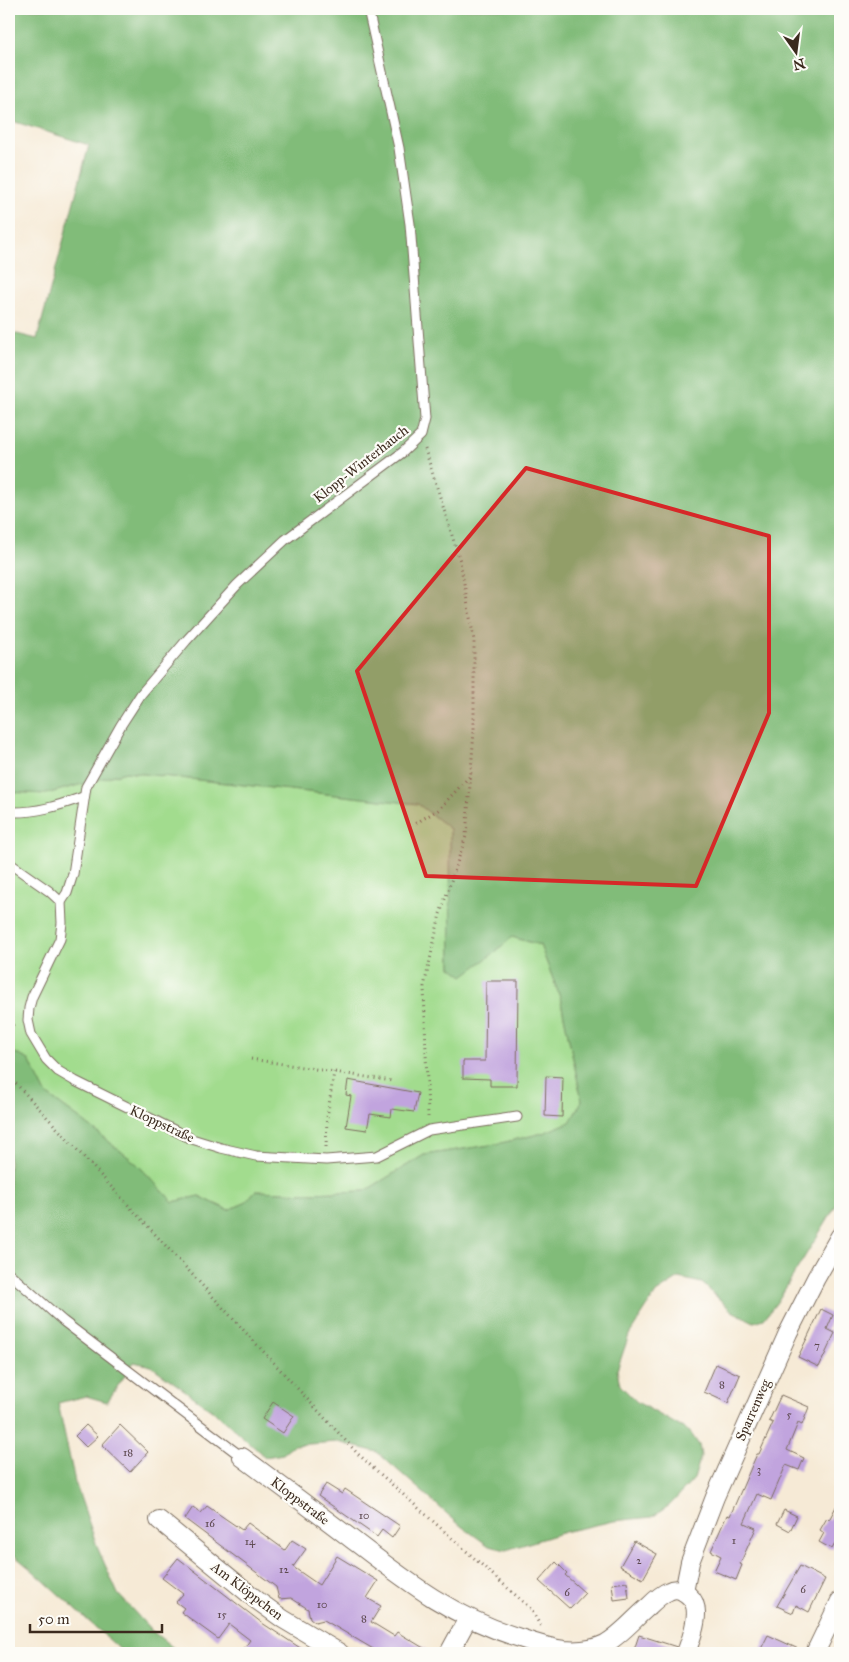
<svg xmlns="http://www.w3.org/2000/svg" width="849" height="1662" font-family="'IM FELL Great Primer',serif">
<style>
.green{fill:#a2dc8e;stroke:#6e8356}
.forest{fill:#81bc79;stroke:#5e734c}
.building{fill:#c1a4de}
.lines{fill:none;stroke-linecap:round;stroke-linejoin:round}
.service-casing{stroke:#7c6d5e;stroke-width:11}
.minor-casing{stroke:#7c6d5e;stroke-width:20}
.path{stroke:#7c6d5e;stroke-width:3;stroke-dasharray:1 4;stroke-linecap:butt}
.service{stroke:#fff;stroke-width:9}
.minor{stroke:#fff;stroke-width:18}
.marked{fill:#d62828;fill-opacity:0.2;stroke:#d62828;stroke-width:4;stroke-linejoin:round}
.labels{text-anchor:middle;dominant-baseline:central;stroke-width:4.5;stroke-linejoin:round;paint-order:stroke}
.number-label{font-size:11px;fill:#5c484e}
.street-label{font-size:14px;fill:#3b2a1e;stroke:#fdfcf7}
</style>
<rect width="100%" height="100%" fill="#fdfcf7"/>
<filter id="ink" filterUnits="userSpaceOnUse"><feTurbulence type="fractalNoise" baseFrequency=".02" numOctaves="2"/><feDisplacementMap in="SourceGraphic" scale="10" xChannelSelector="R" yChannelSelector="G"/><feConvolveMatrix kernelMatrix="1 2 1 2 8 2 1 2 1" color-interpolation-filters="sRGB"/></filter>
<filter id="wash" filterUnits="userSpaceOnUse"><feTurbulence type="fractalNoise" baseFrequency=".0096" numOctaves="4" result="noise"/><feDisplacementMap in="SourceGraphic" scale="20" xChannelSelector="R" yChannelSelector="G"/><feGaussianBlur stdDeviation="1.12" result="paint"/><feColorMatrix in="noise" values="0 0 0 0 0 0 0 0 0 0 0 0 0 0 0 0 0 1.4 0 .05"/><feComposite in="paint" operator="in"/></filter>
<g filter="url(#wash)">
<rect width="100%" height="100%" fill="#f6ead6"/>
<polygon class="green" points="125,772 418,804 450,829 451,967 494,953 512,937 540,945 560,997 582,1101 571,1122 543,1133 497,1144 424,1155 365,1191 310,1193 255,1191 245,1203 228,1210 199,1196 173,1202 137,1164 84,1122 46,1094 29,1061 9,1050 9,792 46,794"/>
<polygon class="forest" points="9,9 840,9 840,1199 777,1302 764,1319 754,1322 732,1311 702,1283 679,1278 656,1293 629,1335 617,1370 620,1385 637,1402 690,1432 699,1445 701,1456 694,1479 670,1505 652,1517 614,1521 568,1531 506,1550 489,1546 461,1526 377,1452 338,1442 294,1445 283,1454 265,1457 216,1413 151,1366 134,1362 107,1402 86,1396 58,1403 75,1482 98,1549 118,1594 152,1631 180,1653 124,1653 33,1571 9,1551 9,1050 29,1060 46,1094 84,1122 137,1164 173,1202 199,1196 228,1210 245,1203 255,1191 310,1193 365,1191 424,1155 497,1144 543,1133 570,1122 582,1101 560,997 540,945 512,937 494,953 463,976 451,967 450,829 418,804 126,772 46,794 9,792 9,332 37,339 89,145 9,120"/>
<g id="blocks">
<g class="building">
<polygon points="486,981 518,981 517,1086 490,1086 490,1079 463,1078 463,1061 485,1061"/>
<polygon points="546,1076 563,1077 562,1117 545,1116"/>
<polygon points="348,1080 418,1093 414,1112 392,1109 391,1117 370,1114 367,1130 346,1127 351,1096 346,1095"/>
<polygon points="821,1309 833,1315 827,1329 835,1333 819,1367 798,1357"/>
<polygon points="716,1364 740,1375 728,1403 704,1392"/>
<polygon points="781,1395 809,1407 802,1425 798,1423 787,1450 804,1458 799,1470 786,1465 771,1500 757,1494 744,1523 756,1528 740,1564 742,1565 736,1580 714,1571 721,1556 711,1551 727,1515 730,1516 757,1454 759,1454 773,1423 769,1421"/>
<polygon points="273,1402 294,1416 283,1433 262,1419"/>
<polygon points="86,1425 98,1436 86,1447 75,1436"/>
<polygon points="120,1425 148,1452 130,1472 102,1445"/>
<polygon points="326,1484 342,1494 345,1489 400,1526 392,1538 382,1530 377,1537 318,1496"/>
<polygon points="840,1499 840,1535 832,1549 819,1542 824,1533 820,1530 827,1518 829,1520"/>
<polygon points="207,1506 242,1530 248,1523 285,1550 292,1540 306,1549 293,1567 319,1585 337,1556 378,1581 367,1598 381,1606 371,1622 394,1636 397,1632 432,1653 380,1653 324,1620 315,1622 310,1618 308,1609 291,1598 279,1599 276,1587 185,1519 193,1507 201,1513"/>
<polygon points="784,1510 797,1516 790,1531 777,1524"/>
<polygon points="634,1541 657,1554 643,1579 620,1566"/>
<polygon points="178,1558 262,1623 308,1653 241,1653 250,1640 229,1624 218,1639 181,1612 184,1608 176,1602 183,1594 162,1578"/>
<polygon points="556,1562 567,1573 565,1575 585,1593 570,1609 539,1581"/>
<polygon points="800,1566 825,1579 809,1612 796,1605 793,1613 777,1606"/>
<polygon points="627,1582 629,1598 614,1600 612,1584"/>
<polygon points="639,1635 677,1647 676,1653 633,1653"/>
<polygon points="768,1635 805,1652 804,1653 759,1653"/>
</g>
</g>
</g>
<g filter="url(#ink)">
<use href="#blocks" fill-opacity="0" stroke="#7c6d5e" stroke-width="1"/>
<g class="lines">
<g class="service-casing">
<g id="service">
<path d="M 9,812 C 36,813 58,806 83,797"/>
<polyline points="9,863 49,891 61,902 62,923 60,939 32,997 29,1008 28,1020 31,1034 46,1059 58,1071 75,1081 192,1139 221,1148 256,1156 326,1160 377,1156 429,1130 517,1117"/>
<polyline points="61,902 67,893 73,874 86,787 121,725 141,694 186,641 237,585 285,540 403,452 421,435 425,419 410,224 399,148 368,9"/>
<polyline points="9,1273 63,1321 242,1457"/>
</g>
</g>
<g class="minor-casing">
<g id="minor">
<path d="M 242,1457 C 277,1483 311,1508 345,1534 C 404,1579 449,1616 520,1638 C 534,1643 549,1648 564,1650 C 577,1651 593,1650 605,1644 C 621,1635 634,1619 648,1607 C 654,1601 661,1594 669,1591 C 676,1587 684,1591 689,1596 C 704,1608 691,1639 686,1653"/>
<polyline points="159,1520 258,1601 283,1619 340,1653"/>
<polyline points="684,1592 690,1562 715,1497 788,1333 816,1278 840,1236"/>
<polyline points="449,1653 468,1618"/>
<polyline points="815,1653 840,1601"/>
</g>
</g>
<g class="path">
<polyline points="9,12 12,9"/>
<polyline points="425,449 460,561 474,640 474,732 466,836 440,914 424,987 428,1117"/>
<polyline points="416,823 438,810 470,776"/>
<polyline points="9,1028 16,1022"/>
<polyline points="251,1059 392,1081"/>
<polyline points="9,1076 358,1454 531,1609 541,1627"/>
<polyline points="326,1147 327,1118 334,1072"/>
</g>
<use href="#service" class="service"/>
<use href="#minor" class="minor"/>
</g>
</g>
<path class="marked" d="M 526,468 L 769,536 L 769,713 L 696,886 L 426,876 L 357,671 Z"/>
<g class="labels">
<g class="number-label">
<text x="817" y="1345">7</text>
<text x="722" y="1384">8</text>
<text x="789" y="1414">5</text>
<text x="128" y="1452">18</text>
<text x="759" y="1469">3</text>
<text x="364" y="1515">10</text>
<text x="210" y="1523">16</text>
<text x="734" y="1540">1</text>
<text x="250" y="1541">14</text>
<text x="639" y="1560">2</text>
<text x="284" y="1569">12</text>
<text x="803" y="1589">6</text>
<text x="567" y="1592">6</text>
<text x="322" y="1604">10</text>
<text x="222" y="1614">15</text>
<text x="364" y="1618">8</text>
</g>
<g class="street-label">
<text transform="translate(361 464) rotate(-38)">Klopp-Winterhauch</text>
<text transform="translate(162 1124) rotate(25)">Kloppstraße</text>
<text transform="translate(753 1410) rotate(-66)">Sparrenweg</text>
<text transform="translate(300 1501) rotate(37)">Kloppstraße</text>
<text transform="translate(247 1591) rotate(37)">Am Klöppchen</text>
</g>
</g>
<rect width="849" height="1662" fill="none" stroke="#fdfcf7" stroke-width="30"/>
<g transform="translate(796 52) rotate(166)" stroke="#fdfcf7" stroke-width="4" paint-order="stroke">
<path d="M0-4L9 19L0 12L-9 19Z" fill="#3b2a1e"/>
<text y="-8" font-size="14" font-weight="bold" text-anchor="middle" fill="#3b2a1e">N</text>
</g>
<path d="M30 1624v8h132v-8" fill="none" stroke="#3b2a1e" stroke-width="2.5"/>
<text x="38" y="1624" font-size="15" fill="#3b2a1e" stroke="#fdfcf7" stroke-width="4" paint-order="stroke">50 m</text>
</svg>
